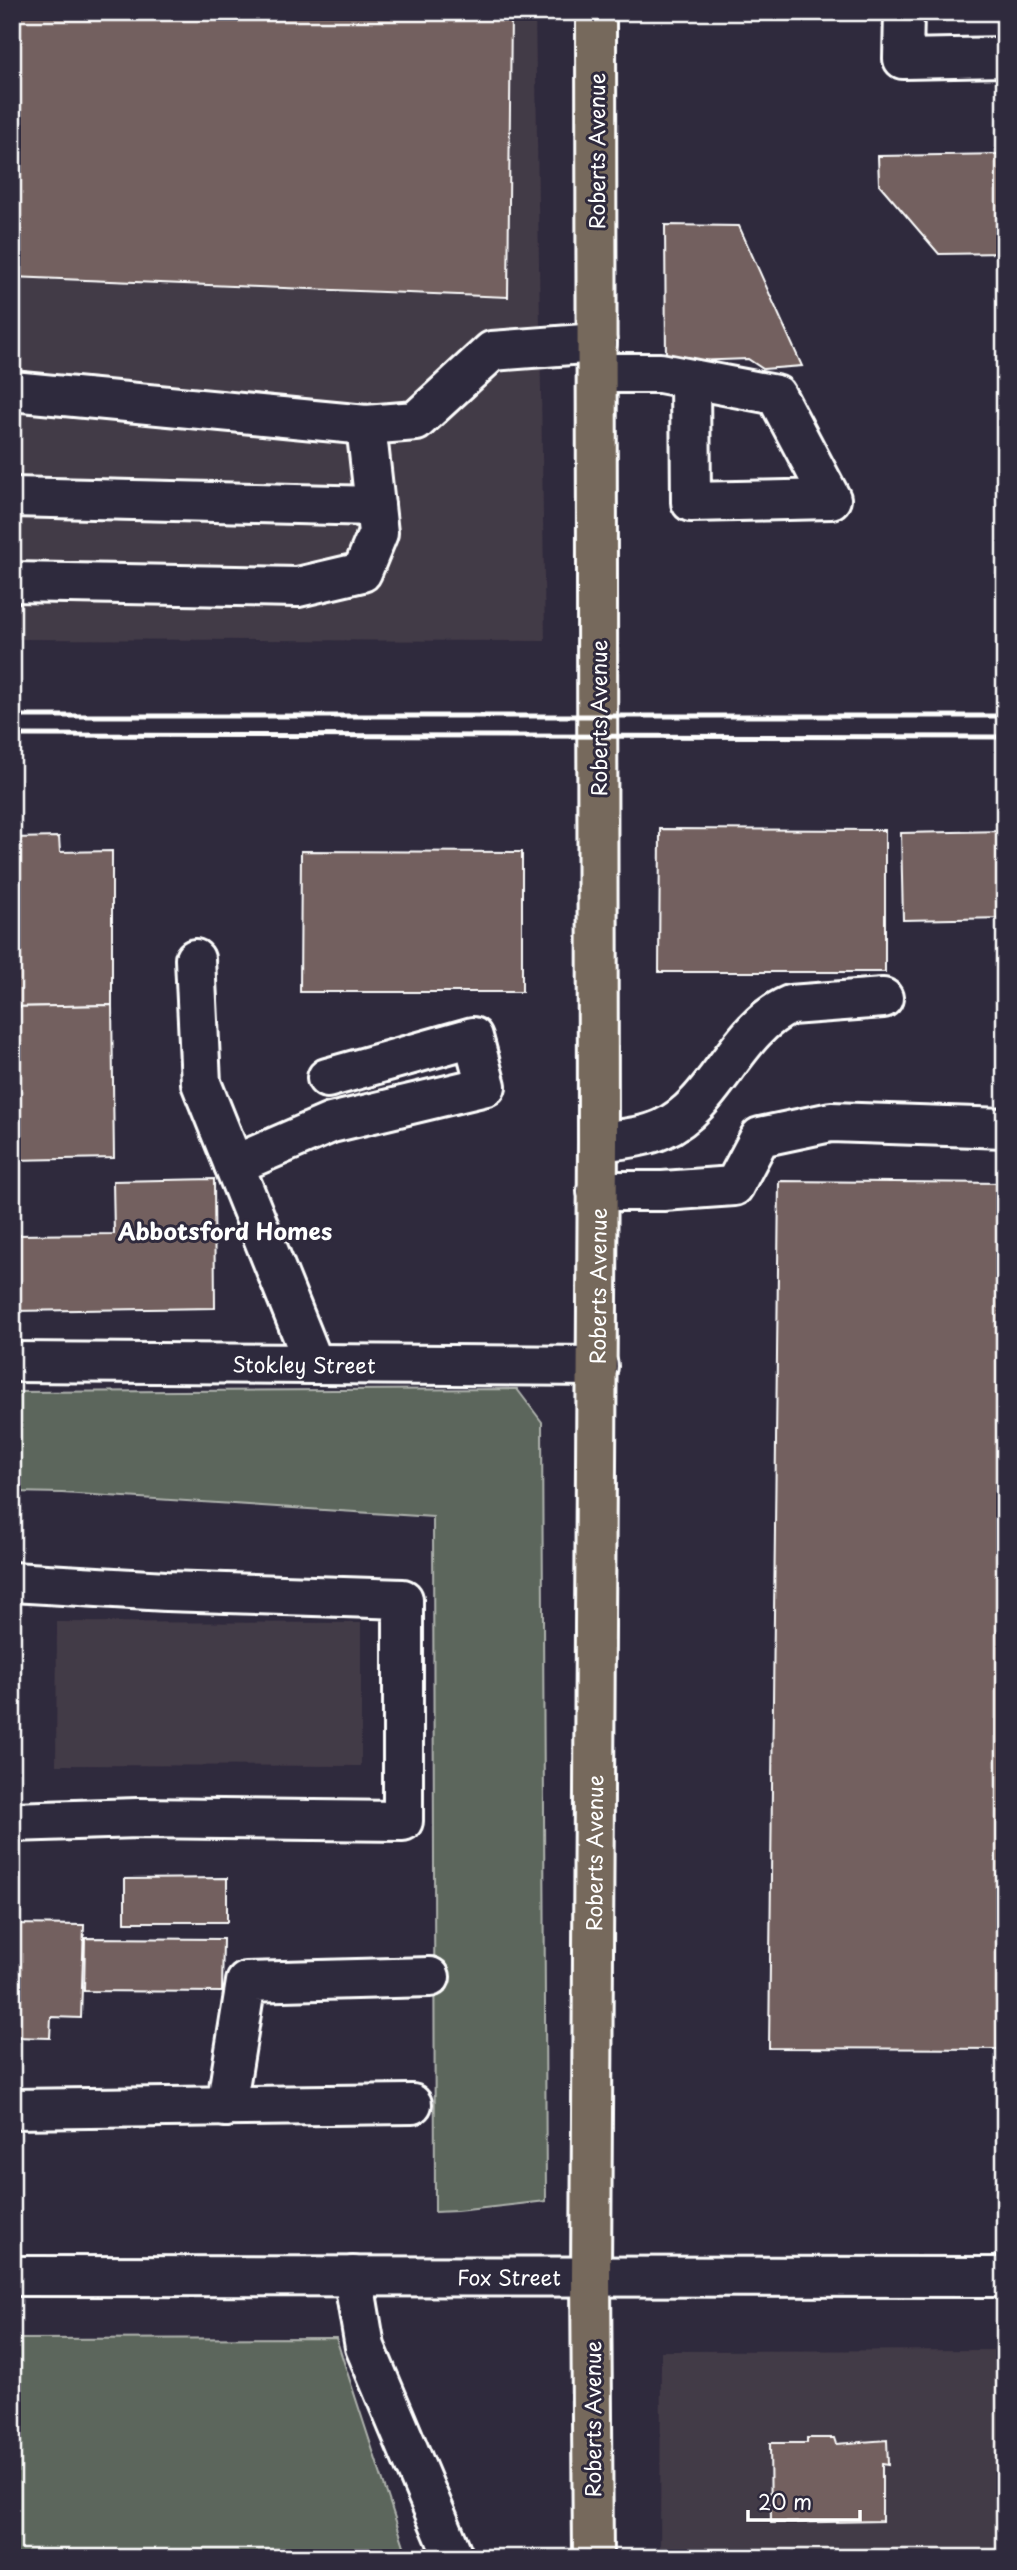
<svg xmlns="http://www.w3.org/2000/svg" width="1017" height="2570" font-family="'Playpen Sans',sans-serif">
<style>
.built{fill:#433a47}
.green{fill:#5c665b;stroke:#aeb2ad;stroke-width:2}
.building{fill:#73615f;stroke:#fff;stroke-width:2}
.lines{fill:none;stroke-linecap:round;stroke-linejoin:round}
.minor-casing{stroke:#fff;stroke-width:44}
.major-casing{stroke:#fff;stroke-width:44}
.minor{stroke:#2f2a3d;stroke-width:38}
.major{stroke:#76695c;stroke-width:38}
.rail{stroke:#fff;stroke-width:5}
.labels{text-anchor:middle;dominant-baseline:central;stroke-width:6;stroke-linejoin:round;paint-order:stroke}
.street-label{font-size:21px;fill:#fff;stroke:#2f2a3d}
.neighbourhood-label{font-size:23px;font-weight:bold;fill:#fff;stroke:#2f2a3d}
</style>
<rect width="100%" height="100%" fill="#2f2a3d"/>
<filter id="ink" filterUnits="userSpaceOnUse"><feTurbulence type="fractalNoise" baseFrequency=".0143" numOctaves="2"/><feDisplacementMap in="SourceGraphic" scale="14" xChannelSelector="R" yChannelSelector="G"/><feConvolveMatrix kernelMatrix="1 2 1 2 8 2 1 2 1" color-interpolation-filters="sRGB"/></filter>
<g filter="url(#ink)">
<g class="built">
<polygon points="12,12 535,12 545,641 12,639"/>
<polygon points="57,1622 361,1623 361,1766 56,1765"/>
<polygon points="1005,2350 1005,2558 660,2558 661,2351"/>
</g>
<g class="green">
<polygon points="517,1389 542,1422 546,2201 457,2211 435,2212 433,1517 62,1493 12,1492 12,1392"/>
<polygon points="336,2338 408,2558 12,2558 12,2339"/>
</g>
<g class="building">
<polygon points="12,12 511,12 508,297 12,277"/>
<polygon points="1005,154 1005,253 939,254 879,184 878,156"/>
<polygon points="665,225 739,226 802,366 763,369 748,359 666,362"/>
<polygon points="660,829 885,830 885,972 659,972"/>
<polygon points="1005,831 1005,918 903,920 901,833"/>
<polygon points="59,837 60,852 112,851 112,1005 12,1007 12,838"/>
<polygon points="301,851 522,852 522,992 300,992"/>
<polygon points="112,1005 114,1158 12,1160 12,1007"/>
<polygon points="214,1179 215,1308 12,1311 12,1235 114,1234 113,1181"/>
<polygon points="779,1181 1005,1183 1005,2049 769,2048"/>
<polygon points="227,1878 227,1922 125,1922 125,1879"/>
<polygon points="12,1924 84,1925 81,2018 51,2017 50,2038 12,2037"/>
<polygon points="85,1938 223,1939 222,1992 84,1991"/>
<polygon points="807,2438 834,2438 836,2444 887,2440 888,2465 882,2464 882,2521 771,2523 770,2443 807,2443"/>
</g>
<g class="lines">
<g class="minor-casing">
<g id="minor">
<polyline points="904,12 903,59 1005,57"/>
<polyline points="597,373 660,373 776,395 831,499 691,502 690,379"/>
<polyline points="12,391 366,425 416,421 492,351 597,343"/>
<polyline points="12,497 375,506"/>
<polyline points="12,582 298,587 362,572 378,533 366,425"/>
<polyline points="195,959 201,1083 314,1364"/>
<path d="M 598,1142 C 619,1139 642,1138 662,1129 C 717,1105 735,1028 790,1005 L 883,998"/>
<polyline points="234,1165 331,1123 486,1086 473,1037 327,1078"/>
<polyline points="597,1191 663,1191 734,1186 760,1137 831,1122 1005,1128"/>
<path id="s1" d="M 12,1362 L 598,1366"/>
<polyline points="12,1582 166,1591 403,1599 403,1821 138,1818 12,1822"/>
<polyline points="226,2107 246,1982 430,1977"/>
<polyline points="12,2109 412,2104"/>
<path id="s2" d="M 12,2276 L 1005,2277"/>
<polyline points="353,2276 365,2347 454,2558"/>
</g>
</g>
<g class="major-casing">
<g id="major">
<path id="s3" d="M 593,2558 L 591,2276 L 598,1142 L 596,12"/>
</g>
</g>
<use href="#minor" class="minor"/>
<use href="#major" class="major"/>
<g class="rail">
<polyline points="12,716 1005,716"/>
<polyline points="12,735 1005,737"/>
</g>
</g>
</g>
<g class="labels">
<g class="street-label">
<text transform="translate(596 151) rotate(-90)">Roberts Avenue</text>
<text transform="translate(598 718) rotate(-90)">Roberts Avenue</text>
<text stroke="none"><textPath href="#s3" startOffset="1272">Roberts Avenue</textPath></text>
<text stroke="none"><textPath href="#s1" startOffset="292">Stokley Street</textPath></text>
<text stroke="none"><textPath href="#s3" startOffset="705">Roberts Avenue</textPath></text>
<text stroke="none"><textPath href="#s2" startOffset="497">Fox Street</textPath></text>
<text transform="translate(592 2419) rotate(-90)">Roberts Avenue</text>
</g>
<g class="neighbourhood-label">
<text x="225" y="1230">Abbotsford Homes</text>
</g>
</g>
<rect width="1017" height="2570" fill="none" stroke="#2f2a3d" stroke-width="42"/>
<rect x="21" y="21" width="975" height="2528" fill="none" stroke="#fff" stroke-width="2.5" filter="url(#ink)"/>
<path d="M748 2510v10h112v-10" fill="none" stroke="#ffffff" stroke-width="3.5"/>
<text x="758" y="2510" font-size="21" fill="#ffffff" stroke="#2f2a3d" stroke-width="5" paint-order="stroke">20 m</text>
</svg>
